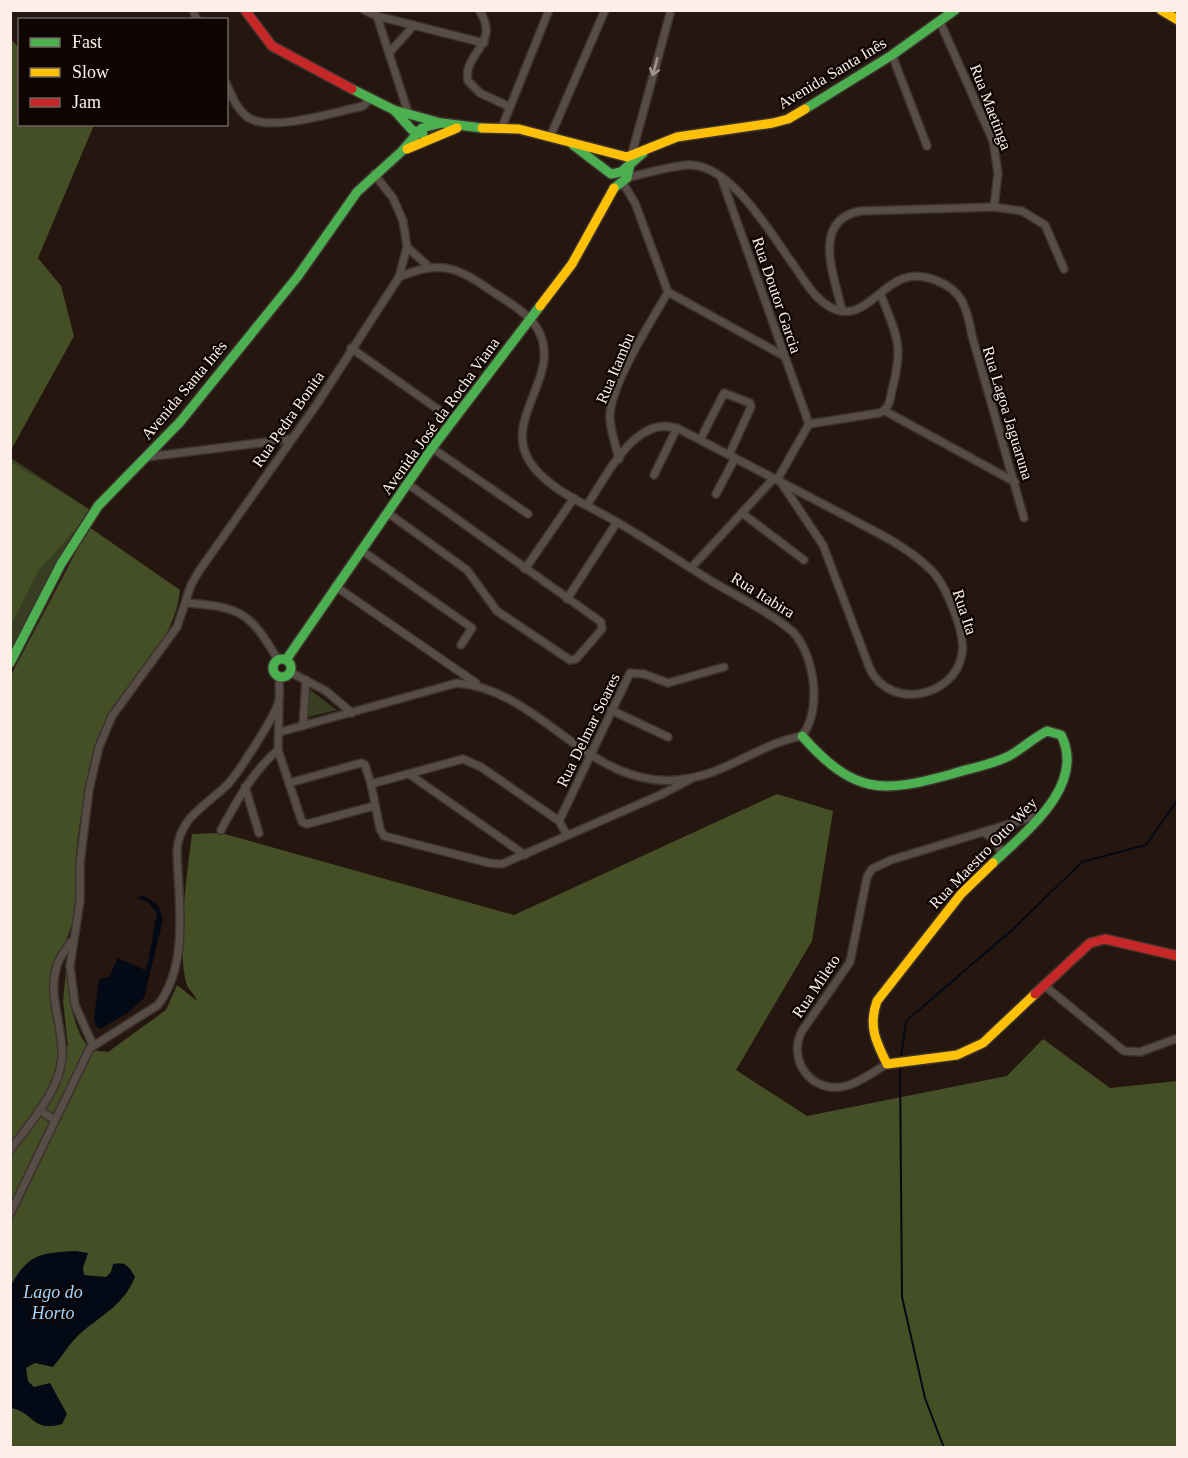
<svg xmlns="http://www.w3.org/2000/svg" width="1188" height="1458" font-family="Georgia,serif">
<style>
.green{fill:#373e21}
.forest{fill:#454f26}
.water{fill:#030a16}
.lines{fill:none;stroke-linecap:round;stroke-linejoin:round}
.stream{stroke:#030a16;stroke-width:2}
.street-casing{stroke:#3d322e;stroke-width:10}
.fast-casing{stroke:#3d322e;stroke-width:12}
.slow-casing{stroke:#3d322e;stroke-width:12}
.jam-casing{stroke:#3d322e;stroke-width:12}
.street{stroke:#584c47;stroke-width:7}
.fast{stroke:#4caf50;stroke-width:9}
.slow{stroke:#ffc107;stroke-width:9}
.jam{stroke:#c62828;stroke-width:9}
.oneway{stroke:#a3958f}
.labels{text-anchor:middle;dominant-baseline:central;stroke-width:4.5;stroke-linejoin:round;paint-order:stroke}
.street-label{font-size:16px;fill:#feeee8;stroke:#0e0402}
.water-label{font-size:18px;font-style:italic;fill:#9ed5ff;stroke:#0e0402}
</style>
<rect width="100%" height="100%" fill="#251610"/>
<g class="green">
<polygon points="11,458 92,511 11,663"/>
<polygon points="309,689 337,710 308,717"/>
</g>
<g class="forest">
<polygon points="11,39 19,48 20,124 94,125 38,258 61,286 74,336 11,450"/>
<polygon points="11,462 92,511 38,571 11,625"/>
<path d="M 89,527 L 180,590 C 175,646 124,682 103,733 C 89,765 77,827 76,862 C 76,874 79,887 78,899 C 75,924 62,945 58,969 C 54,995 58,1021 60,1047 L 68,1046 L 63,1001 L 66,970 C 69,990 73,1041 94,1050 C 98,1052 104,1051 108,1052 L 166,1010 L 177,985 L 197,1001 C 195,994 187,989 186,982 C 177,945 187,873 192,834 L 221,833 L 514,915 L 777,794 L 833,811 L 812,941 L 736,1070 L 807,1116 L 1007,1076 L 1043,1039 L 1110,1088 L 1177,1081 L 1177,1447 L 11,1447 L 10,677 Z"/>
</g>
<g class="water">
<polygon points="144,896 158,905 163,920 144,998 128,1013 100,1029 95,1024 94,1018 99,979 109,977 118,958 145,970 148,962 157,913 148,902 136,897"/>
<path d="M 75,1251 L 88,1253 L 83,1268 L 84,1275 L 106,1277 L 111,1272 L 113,1264 C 125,1261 129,1266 135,1277 C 124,1304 105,1313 83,1331 C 71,1341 63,1355 53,1367 L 35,1363 L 26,1368 L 28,1381 L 34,1387 L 50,1383 L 67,1414 L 62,1424 C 32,1433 34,1412 11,1408 L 11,1285 C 28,1254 41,1253 75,1251 Z"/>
</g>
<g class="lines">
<g class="stream">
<polyline points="901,1058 906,1021 1012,930 1082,862 1146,845 1178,799"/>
<polyline points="900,1067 902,1297 925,1398 944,1448"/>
</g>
<g class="street-casing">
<g id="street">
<polyline points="193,10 197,20"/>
<polyline points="364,10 377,16 484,43"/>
<polyline points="375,10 408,112"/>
<path d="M 479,10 C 502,44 462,53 468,81 L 480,93 L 508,106"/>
<polyline points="940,22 993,141 998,173 994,207"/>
<polyline points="390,52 414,25"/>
<polyline points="892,55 927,146"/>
<path d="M 226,83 C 232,96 237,110 249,118 C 273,132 335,112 363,106 L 371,98"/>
<polyline points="502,127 549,10"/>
<polyline points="550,137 605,10"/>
<polyline points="631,157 671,10"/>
<polyline points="721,177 809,424"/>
<path d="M 627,178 C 647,173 669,166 689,165 C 732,164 772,236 795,267 C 804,280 813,296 827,305 C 859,327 877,288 902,279 C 922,271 952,283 962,301 C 968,313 970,324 972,336 L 1024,518"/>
<polyline points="623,183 635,203 668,292 784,356"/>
<polyline points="407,247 428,266"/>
<path d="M 842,311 C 835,277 810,221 860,211 L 994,207 L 1022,211 L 1045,225 L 1064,269"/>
<polyline points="351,348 453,420"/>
<polyline points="885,411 1015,482"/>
<path d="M 809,424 L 879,413 C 889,410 890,400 892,390 C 904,344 897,337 881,295"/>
<polyline points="700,440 724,393 750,403 751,407 729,455"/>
<polyline points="432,448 528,514"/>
<polyline points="147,457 291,439"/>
<path d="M 619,459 C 616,445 609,429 610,414 C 613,380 651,322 668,292"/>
<polyline points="654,475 677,428"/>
<polyline points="777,480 809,424"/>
<polyline points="716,494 735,458"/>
<path d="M 587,505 C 607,476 637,410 681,430 C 735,458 789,486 842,514 C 873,531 906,545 931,570 C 946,585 966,633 962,654 C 955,697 890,711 870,669 L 823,545 L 780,481"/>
<polyline points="388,513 467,570 497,611 570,660 576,659 602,629 601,622 408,484"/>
<polyline points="742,513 804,560"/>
<polyline points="361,550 472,628 461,645"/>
<polyline points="691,568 774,478"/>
<polyline points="525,569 574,498"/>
<polyline points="335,586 476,683"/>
<polyline points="567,599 617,522"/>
<path d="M 186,603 C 241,607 250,612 278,660"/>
<polyline points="290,672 326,691 352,713"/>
<polyline points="279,704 278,750 302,822 307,824 374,806"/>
<polyline points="611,710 668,737"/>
<polyline points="303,726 306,680"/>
<path d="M 280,732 L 457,683 C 545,690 593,798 691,778 C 730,771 762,743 802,736 C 822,709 815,656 793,632 C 768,611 736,596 708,579 C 677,560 647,539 615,521 C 588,505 548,490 530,462 C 501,418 565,374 537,328 C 526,311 503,299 487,288 C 455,265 436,261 399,277"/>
<polyline points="409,774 525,855"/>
<polyline points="289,783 361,763 365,765 371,784"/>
<polyline points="245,787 259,833"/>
<polyline points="559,821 630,673 644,674 668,683 724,667"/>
<path d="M 221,830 C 237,801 252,772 278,750"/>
<polyline points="985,833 998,842 1001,857"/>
<polyline points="567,835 559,821 481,767 463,759 371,784 380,829 384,836 489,863 502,864 660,795 691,779"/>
<polyline points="1045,986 1124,1051 1140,1052 1178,1038"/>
<polyline points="93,1045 75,1005 70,966 80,901 80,863 89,790 99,747 112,716 177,627 191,585 199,571 317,404 399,277 407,247 403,221 393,198 374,174"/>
<path d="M 887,1064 C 873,1072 856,1085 841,1087 C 808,1091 788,1058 802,1031 L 850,962 L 867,877 L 872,869 L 891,860 L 1042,814"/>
<polyline points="39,1110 55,1120"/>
<path d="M 10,1150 C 30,1123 59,1092 62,1058 C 64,1028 47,995 57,966 C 59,957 66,950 71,942"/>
<path d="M 10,1214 L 90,1048 L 158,1005 C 190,963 178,899 177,851 C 179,816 208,805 229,783 C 239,771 277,714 279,700 C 280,692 279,684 279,676"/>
</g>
</g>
<g class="fast-casing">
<g id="fast">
<polyline points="352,89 394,110 441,123"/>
<polyline points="805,109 892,55 955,10"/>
<polyline points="394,110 412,130 423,134"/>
<polyline points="573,145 611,174 621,172 643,153"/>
<polyline points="614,188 627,178 630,164"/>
<circle cx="282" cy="668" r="9"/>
<polyline points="286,660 432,448 540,306"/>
<polyline points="10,663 61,564 98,506 180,422 298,276 357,192 402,151 422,128 442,123 482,128"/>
<path d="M 802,736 C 854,794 880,794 952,774 C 971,768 991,765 1009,756 C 1022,749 1033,738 1047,731 L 1061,735 C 1087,786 1024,833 993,863"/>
</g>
</g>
<g class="slow-casing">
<g id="slow">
<polyline points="1161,10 1178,20"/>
<polyline points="482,128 519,129 627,157 677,137 773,123 788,119 805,109"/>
<polyline points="407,149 457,128"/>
<polyline points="540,306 572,264 614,188"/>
<path d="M 993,863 L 961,894 L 877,1001 C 868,1026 876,1042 887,1064 L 957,1055 L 983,1043 L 1035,994"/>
</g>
</g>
<g class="jam-casing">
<g id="jam">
<polyline points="245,10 272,46 352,89"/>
<polyline points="1035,994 1090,943 1105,939 1178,956"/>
</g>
</g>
<use href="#street" class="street"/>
<use href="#fast" class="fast"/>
<use href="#slow" class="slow"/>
<use href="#jam" class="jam"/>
</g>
<defs><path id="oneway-shaft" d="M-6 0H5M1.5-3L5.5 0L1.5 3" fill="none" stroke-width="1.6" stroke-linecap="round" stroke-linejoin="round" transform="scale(1.5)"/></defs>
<use class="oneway" href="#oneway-shaft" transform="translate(655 67) rotate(105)"/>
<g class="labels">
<g class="street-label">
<text transform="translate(832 73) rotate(-31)">Avenida Santa Inês</text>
<text transform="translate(991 107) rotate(69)">Rua Maetinga</text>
<text transform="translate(777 295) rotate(71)">Rua Doutor Garcia</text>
<text transform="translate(615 368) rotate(-67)">Rua Itambu</text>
<text transform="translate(184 390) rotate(-50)">Avenida Santa Inês</text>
<text transform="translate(1008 413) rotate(73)">Rua Lagoa Jaguaruna</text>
<text transform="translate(440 416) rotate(-54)">Avenida José da Rocha Viana</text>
<text transform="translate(288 419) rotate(-55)">Rua Pedra Bonita</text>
<text transform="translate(763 595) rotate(32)">Rua Itabira</text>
<text transform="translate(965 612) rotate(72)">Rua Ita</text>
<text transform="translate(588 730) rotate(-64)">Rua Delmar Soares</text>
<text transform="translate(983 853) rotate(-46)">Rua Maestro Otto Wey</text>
<text transform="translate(816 986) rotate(-56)">Rua Mileto</text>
</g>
<g class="water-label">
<text x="53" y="1292">Lago do<tspan x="53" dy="21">Horto</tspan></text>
</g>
</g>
<rect width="1188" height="1458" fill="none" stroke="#feeee8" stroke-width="24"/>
<rect x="18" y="18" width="210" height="108" fill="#0e0402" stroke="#6e625e" stroke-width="1.5"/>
<rect x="30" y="38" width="30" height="9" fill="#4caf50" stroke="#6e625e" stroke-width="1.5"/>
<text x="72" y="48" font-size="18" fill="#feeee8">Fast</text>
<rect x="30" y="68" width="30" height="9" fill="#ffc107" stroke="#6e625e" stroke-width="1.5"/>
<text x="72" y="78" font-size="18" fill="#feeee8">Slow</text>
<rect x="30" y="98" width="30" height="9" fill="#c62828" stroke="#6e625e" stroke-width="1.5"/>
<text x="72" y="108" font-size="18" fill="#feeee8">Jam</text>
</svg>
